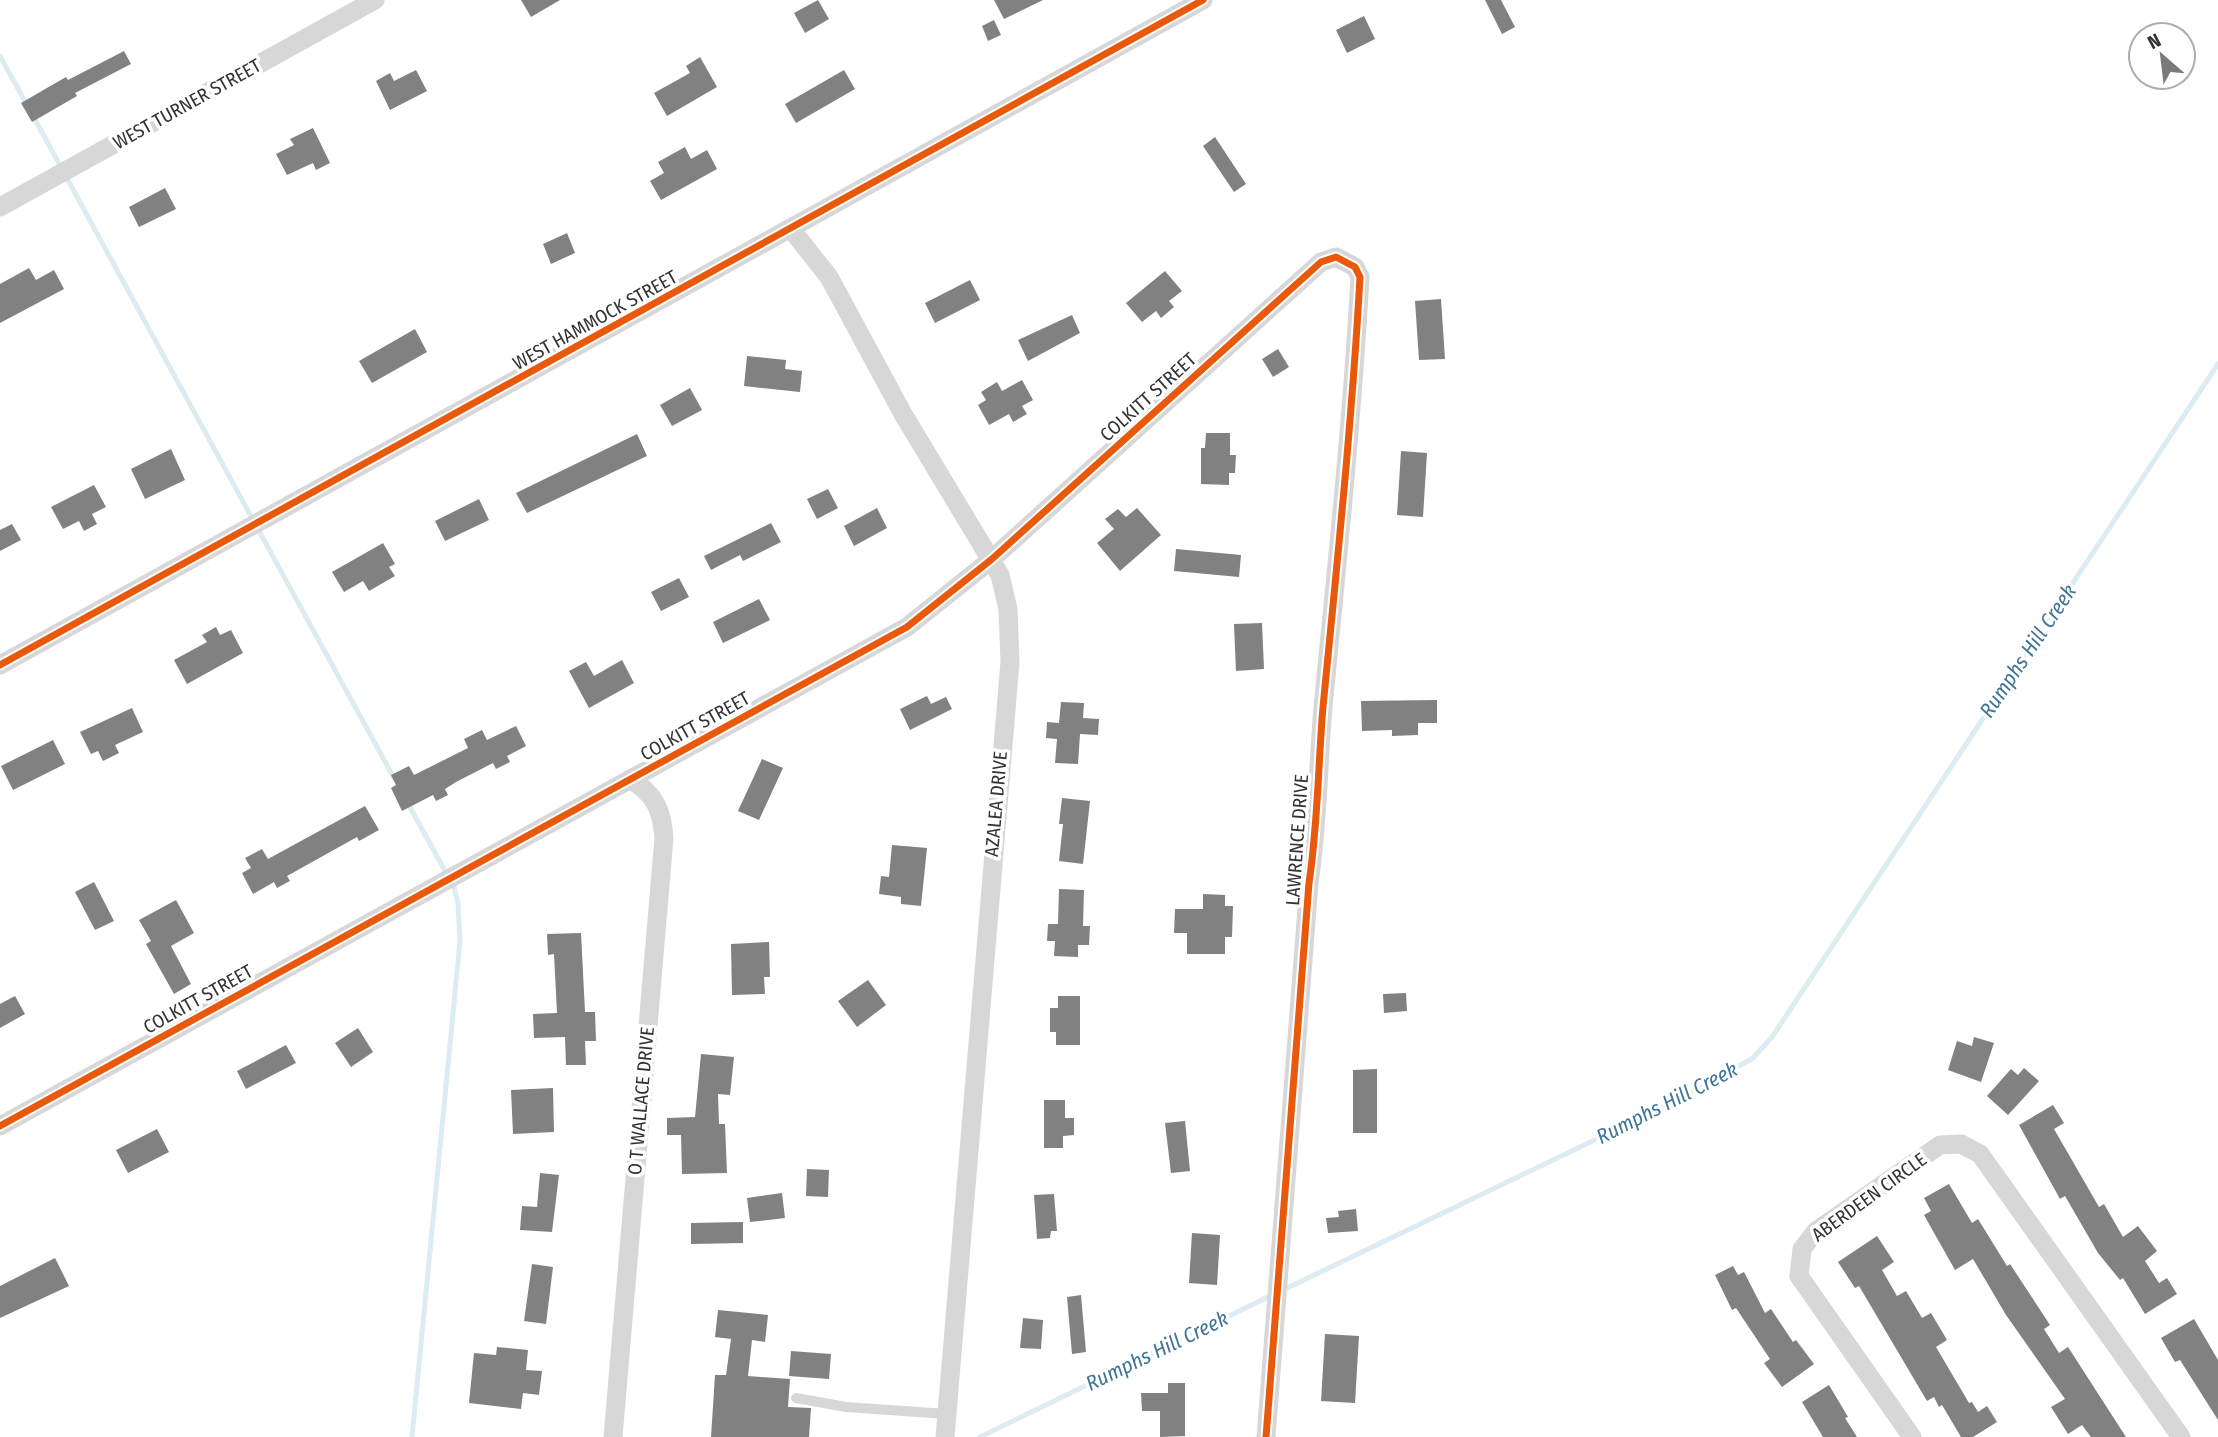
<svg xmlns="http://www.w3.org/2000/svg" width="2218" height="1437" font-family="'Fira Sans Condensed',sans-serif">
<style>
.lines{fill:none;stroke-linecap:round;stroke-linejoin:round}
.stream{stroke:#ddebf3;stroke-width:5}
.building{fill:#818181}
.lane{stroke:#d7d7d7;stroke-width:10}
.street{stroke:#d7d7d7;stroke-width:19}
.cycleway-casing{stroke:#fff;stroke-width:11}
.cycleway{stroke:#e8590c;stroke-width:7}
.labels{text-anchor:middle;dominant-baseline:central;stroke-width:7;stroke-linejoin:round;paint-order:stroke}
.street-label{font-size:19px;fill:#333;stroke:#fff}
.water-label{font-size:21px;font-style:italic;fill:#3f7597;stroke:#fff}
</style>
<rect width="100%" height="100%" fill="#fff"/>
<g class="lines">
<g class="stream">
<polyline points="0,56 27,105"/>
<polyline points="32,114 253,520"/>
<polyline points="258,529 394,778"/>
<polyline points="407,802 454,887 458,903 460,941 412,1437"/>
<polyline points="1281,1291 1690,1094 1753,1058 1772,1037 2218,364"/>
<polyline points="980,1437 1272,1295"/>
</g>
</g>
<g class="building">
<polygon points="521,0 560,0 531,17"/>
<polygon points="818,0 829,19 805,33 794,13"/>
<polygon points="994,0 1043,0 1004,19"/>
<polygon points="1485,0 1501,0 1515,27 1502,34"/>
<polygon points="1364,16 1375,39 1347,53 1336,30"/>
<polygon points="994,20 1001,35 988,41 982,26"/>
<polygon points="124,51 131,64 75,93 77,96 32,122 21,103 66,77 68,80"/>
<polygon points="700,57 717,87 667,116 654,93 690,73 686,66"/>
<polygon points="416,70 427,91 390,110 376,81 390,73 394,81"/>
<polygon points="844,70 855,89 796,123 785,104"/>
<polygon points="313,128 330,163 316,170 313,163 287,175 276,154 294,145 290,139"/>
<polygon points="1215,137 1246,184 1234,192 1203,146"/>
<polygon points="685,147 691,159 707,150 717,169 661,200 650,181 664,173 658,162"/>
<polygon points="165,188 176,209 139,227 129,207"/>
<polygon points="567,233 575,253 551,264 543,244"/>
<polygon points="29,268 36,280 54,270 64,289 0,323 0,284"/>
<polygon points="1165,271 1182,291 1169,301 1174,307 1161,318 1156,311 1142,322 1126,303"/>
<polygon points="970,280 980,300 935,323 925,303"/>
<polygon points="1441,299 1445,359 1419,360 1415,301"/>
<polygon points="1072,315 1080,333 1028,361 1018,340"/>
<polygon points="415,329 427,352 372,383 359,361"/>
<polygon points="1278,349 1289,367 1273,377 1262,359"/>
<polygon points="747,356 786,360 785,369 802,371 800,392 744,386"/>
<polygon points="1022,380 1033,400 1022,406 1027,414 1013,422 1009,414 989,425 978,405 986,400 981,392 997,382 1002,391"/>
<polygon points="690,388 702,410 672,426 660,405"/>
<polygon points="1206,433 1230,433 1230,455 1236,455 1235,473 1229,473 1229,485 1201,484 1201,448 1205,448"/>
<polygon points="637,434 647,456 527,513 516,493"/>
<polygon points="171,449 185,480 145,499 131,469"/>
<polygon points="1401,451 1427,453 1423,517 1397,515"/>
<polygon points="94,485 106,507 92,514 97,524 84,531 79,521 63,529 51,507"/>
<polygon points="828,489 838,508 817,519 807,499"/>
<polygon points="479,499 489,520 445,541 435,521"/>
<polygon points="877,508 887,528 854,546 844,526"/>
<polygon points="1137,508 1161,535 1120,571 1097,543 1114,529 1105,519 1118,509 1126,517"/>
<polygon points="771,523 781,542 743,561 740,555 711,570 704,556"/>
<polygon points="12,524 21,540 0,551 0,530"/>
<polygon points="383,543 395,564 389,567 395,576 369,591 363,581 344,592 332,572"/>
<polygon points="1176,549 1241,555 1239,577 1174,571"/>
<polygon points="679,578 689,597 661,611 651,592"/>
<polygon points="759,599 770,620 723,643 713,622"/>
<polygon points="1262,623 1264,669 1236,671 1234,624"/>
<polygon points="216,627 220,635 231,630 243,653 187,684 174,660 207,642 202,635"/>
<polygon points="622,660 634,683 589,708 569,671 586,662 594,676"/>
<polygon points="927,696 931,704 946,697 952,709 910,730 900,709"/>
<polygon points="1437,700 1437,723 1418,723 1418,735 1392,736 1392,730 1362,731 1361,701"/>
<polygon points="1061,702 1084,703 1083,718 1099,719 1098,735 1080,734 1078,764 1055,763 1057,739 1046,738 1047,722 1059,723"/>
<polygon points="132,708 143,732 115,745 119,753 103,761 98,751 91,754 80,732"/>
<polygon points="516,726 526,746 507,756 510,762 496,769 493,763 456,782 445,789 448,795 436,801 433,795 402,811 391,788 396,785 391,775 409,766 414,775 468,748 464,739 482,730 487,740"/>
<polygon points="53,740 65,764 13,790 1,766"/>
<polygon points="762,759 783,768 759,820 738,811"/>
<polygon points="1062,798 1090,801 1083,864 1059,861 1063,824 1059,824"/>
<polygon points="365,806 379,830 359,841 357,837 287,876 290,881 277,888 274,882 253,894 242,873 251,868 245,858 262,849 268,859"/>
<polygon points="892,845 927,848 921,906 901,904 901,897 879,894 881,876 889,877"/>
<polygon points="94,882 114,921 95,930 75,892"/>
<polygon points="1059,889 1084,890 1083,926 1090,926 1089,945 1078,945 1078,957 1054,956 1055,941 1047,941 1048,924 1058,924"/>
<polygon points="1203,894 1225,895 1225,906 1233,906 1232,937 1225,937 1225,954 1187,954 1187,933 1174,933 1175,909 1203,909"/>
<polygon points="176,900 194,933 171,946 191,984 174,994 146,944 151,941 139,920"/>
<polygon points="581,933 585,1012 595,1012 596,1041 585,1041 586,1065 566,1065 565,1037 534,1038 533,1014 557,1013 554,954 548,955 547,934"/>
<polygon points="769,942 770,977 764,977 765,994 732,995 731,944"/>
<polygon points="868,980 886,1005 857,1027 838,1001"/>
<polygon points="1406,993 1407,1011 1384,1013 1383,994"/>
<polygon points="15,996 25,1014 0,1028 0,1004"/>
<polygon points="1058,996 1080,996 1080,1045 1056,1045 1056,1032 1050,1032 1050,1008 1058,1008"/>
<polygon points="358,1028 373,1052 351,1067 335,1043"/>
<polygon points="1974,1037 1994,1043 1981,1082 1948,1070 1957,1041 1972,1046"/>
<polygon points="286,1045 296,1063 246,1089 237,1071"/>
<polygon points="701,1054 734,1057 730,1095 718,1094 719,1124 725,1124 727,1173 682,1174 681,1135 667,1135 667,1118 695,1117"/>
<polygon points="2024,1068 2039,1081 2008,1115 1987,1096 2011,1069 2018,1075"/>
<polygon points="1377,1069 1377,1133 1353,1133 1353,1070"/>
<polygon points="553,1088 554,1132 513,1134 511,1090"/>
<polygon points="1044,1100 1065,1100 1065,1118 1074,1118 1074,1135 1063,1136 1063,1148 1044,1148"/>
<polygon points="2053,1105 2064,1123 2054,1129 2099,1207 2104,1204 2123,1237 2138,1226 2157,1251 2145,1261 2159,1283 2167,1278 2177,1294 2145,1314 2123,1278 2120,1280 2098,1253 2065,1196 2060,1199 2019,1125"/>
<polygon points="1185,1121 1190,1171 1171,1173 1165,1123"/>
<polygon points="157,1129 169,1152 128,1173 116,1150"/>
<polygon points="807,1169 829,1170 828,1197 806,1196"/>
<polygon points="540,1173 559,1175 552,1232 520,1230 522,1206 537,1207"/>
<polygon points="1949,1184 1972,1223 1978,1219 2007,1266 2010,1264 2050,1325 2044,1329 2059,1353 2068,1347 2126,1437 2091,1437 2082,1425 2068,1434 2051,1407 2065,1399 2006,1315 1973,1259 1955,1270 1924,1215 1931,1211 1924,1198"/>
<polygon points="782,1193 785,1218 750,1222 747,1198"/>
<polygon points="1054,1194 1057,1231 1051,1231 1050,1238 1037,1239 1034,1195"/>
<polygon points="1356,1209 1358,1231 1328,1233 1326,1218 1339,1217 1338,1211"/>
<polygon points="743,1222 743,1243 691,1244 691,1223"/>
<polygon points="1192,1233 1220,1235 1217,1285 1189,1283"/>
<polygon points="1877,1236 1894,1262 1882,1270 1897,1296 1906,1291 1922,1318 1931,1313 1947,1340 1936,1347 1969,1403 1972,1402 1978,1412 1987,1406 1997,1422 1973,1437 1961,1437 1942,1405 1939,1407 1934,1397 1927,1401 1859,1286 1855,1288 1838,1262"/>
<polygon points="55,1258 69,1286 0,1318 0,1286"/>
<polygon points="532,1264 553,1267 546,1324 524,1321"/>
<polygon points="1733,1266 1738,1275 1744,1272 1765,1313 1771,1309 1793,1342 1796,1340 1814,1364 1782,1387 1764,1363 1770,1359 1736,1308 1732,1310 1715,1275"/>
<polygon points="1081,1295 1086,1352 1072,1354 1067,1297"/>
<polygon points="718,1310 768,1315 765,1342 752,1340 748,1376 790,1379 788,1407 811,1408 809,1437 711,1437 715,1375 726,1375 731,1339 715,1337"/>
<polygon points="1023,1318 1043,1320 1041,1349 1020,1348"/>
<polygon points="2194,1319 2218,1360 2218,1420 2180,1360 2175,1362 2161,1338"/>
<polygon points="1325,1334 1359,1336 1355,1403 1321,1401"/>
<polygon points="497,1347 528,1350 526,1370 542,1371 539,1395 523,1393 521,1409 469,1403 474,1353 496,1355"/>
<polygon points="791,1351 831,1354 829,1379 789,1376"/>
<polygon points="1168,1383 1185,1383 1185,1436 1160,1437 1160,1411 1142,1411 1141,1393 1168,1393"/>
<polygon points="1829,1385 1848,1417 1845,1418 1857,1437 1823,1437 1802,1402"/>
</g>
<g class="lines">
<polyline class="lane" points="796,1398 846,1407 947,1414"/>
<g class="street">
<polyline points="0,207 375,0"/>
<polyline points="791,229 829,277 903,414 1000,575 1008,609 1010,662 945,1437"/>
<polyline points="0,665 1203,0"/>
<path d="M 0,1126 L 907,627 L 992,559 L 1321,262 L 1336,257 L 1355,267 L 1360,277 C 1352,421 1337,564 1323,707 C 1318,766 1318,824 1309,883 L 1266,1437"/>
<path d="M 613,1437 L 664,838 C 662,810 655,794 630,779"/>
<polyline points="1912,1437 1799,1276 1802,1249 1816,1231 1940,1145 1961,1144 1980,1154 2181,1437"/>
</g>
<g class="cycleway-casing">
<g id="cycleway">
<polyline points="0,665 1203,0"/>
<path d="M 0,1126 L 907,627 L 992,559 L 1321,262 L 1336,257 L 1355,267 L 1360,277 C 1352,421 1337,564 1323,707 C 1318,766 1318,824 1309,883 L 1266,1437"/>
</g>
</g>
<use href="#cycleway" class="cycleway"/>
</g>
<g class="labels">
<g class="street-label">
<text transform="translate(187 104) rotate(-29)">WEST TURNER STREET</text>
<text transform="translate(595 320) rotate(-29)">WEST HAMMOCK STREET</text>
<text transform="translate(1148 397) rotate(-42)">COLKITT STREET</text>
<text transform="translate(695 726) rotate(-29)">COLKITT STREET</text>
<text transform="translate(996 804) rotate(-85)">AZALEA DRIVE</text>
<text transform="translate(1297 840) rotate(-86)">LAWRENCE DRIVE</text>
<text transform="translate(198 999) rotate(-29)">COLKITT STREET</text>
<text transform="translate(641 1101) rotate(-85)">O T WALLACE DRIVE</text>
<text transform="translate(1869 1197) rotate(-36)">ABERDEEN CIRCLE</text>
</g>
<g class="water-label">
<text transform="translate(2028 651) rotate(-56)">Rumphs Hill Creek</text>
<text transform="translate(1667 1103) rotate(-27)">Rumphs Hill Creek</text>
<text transform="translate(1157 1351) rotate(-26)">Rumphs Hill Creek</text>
</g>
</g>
<g transform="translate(2162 56) rotate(332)"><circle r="33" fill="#ffffff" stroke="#adadad" stroke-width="2"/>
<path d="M0-5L12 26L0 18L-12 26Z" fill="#7a7a7a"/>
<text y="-10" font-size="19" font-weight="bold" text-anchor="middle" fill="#333333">N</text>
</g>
</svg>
